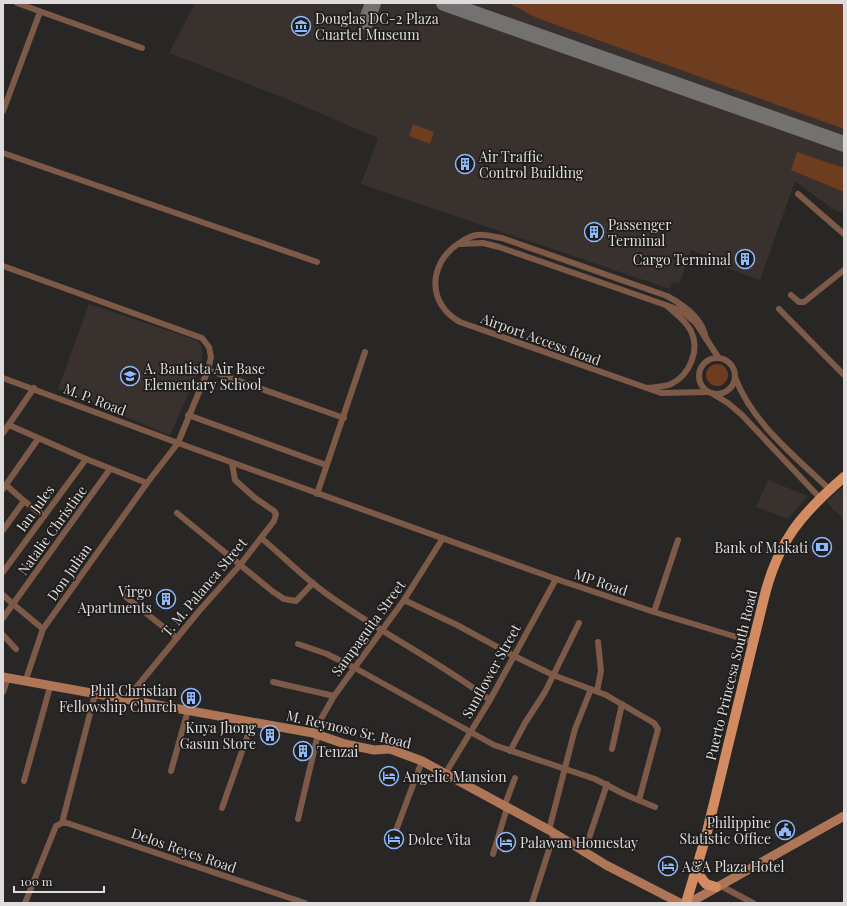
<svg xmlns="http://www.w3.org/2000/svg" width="847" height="906" font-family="'Playfair Display',serif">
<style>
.built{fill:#39312d}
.green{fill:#6e3c1f}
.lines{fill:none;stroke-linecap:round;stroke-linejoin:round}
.taxiway{stroke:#747270;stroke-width:16}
.street{stroke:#7d5a47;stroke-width:6}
.secondary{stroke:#ae7556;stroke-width:9}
.primary{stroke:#d38b62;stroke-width:10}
.labels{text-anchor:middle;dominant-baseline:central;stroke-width:3.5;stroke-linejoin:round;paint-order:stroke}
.poi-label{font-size:14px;fill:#dedcdc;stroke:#1f1d1c;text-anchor:start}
.street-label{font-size:14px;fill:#dedcdc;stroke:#1f1d1c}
</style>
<rect width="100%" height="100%" fill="#292725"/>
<g class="built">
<polygon points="195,3 844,3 844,213 834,210 795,181 760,280 724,267 726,263 691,250 679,284 672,282 670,289 361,184 378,138 292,101 169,53"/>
<polygon points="89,304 196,340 202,347 202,363 170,435 58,389"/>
<polygon points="768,480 808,496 788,519 756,507"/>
<polygon points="844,486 844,520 826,502"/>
</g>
<g class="green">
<polygon points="509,3 844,3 844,129 537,18"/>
<polygon points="413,124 434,132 430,144 409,136"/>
<polygon points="797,152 844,168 844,192 791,170"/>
<circle cx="717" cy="375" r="11"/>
</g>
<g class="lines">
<g class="taxiway">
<polyline points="444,3 844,144"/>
<polyline points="366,22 373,3"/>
</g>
<g class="street">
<polyline points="17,3 142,48"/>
<polyline points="3,111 40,12"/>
<polyline points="3,153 317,262"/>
<polyline points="798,194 844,234"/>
<polyline points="460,244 483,243 499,247 680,310 696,323 718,357"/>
<polyline points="3,266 202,338 209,347 211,357 208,370 178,443 556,579 654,612 753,642"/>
<polyline points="791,295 799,302 804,302 844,270"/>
<polyline points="779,309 844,375"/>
<path d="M 706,339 C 703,319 684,305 667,296 L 502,238 C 494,237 485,234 477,235 C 469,236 464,240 458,244 C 428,264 427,304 460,322 L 661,393 L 708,392"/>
<circle cx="717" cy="376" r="18"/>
<polyline points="208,370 344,418"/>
<path d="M 735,377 C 752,423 795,456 829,489"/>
<polyline points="3,378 178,443 147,483 43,629 25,682"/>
<path d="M 647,388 C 655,387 664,387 671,384 C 690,375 700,350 691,331 C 686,321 676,314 667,306"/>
<polyline points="713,394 728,403 742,415 820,498"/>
<polyline points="188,415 326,465"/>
<polyline points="9,425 86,459 147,483"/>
<polyline points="3,433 34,388"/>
<polyline points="3,489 38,439"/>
<polyline points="317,494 365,352"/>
<polyline points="24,501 44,516"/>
<polyline points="177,513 272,591 284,599 296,601 313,583"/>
<polyline points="3,530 24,501 6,485"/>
<path d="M 261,538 C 282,555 302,576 324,592 C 377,631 437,660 490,700"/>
<polyline points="3,572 86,459"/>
<polyline points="3,595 13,604 110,469"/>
<polyline points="126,597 177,638"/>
<polyline points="404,600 457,625 514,656 553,675 606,695 654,723 658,729 639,800"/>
<polyline points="654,612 678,540"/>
<polyline points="3,618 13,604 43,629"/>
<polyline points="3,635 16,649"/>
<polyline points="298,644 327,654 355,668 494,745 595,779 626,795 655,807"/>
<polyline points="273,682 334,696"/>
<polyline points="597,691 601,671 598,642"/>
<polyline points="3,692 8,678"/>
<polyline points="126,700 199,611 240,565 274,521 276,514 274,511 255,498 235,480 232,463"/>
<polyline points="313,733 334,696 404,600 443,538"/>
<polyline points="612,749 622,704"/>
<polyline points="510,751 525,723 545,692 579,623"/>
<polyline points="171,771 188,710"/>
<polyline points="445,774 490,700 556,579"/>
<polyline points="24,781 50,687"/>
<polyline points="504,807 515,778"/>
<polyline points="222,808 252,723"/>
<polyline points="298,819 318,734"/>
<polyline points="62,823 95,694"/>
<polyline points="549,830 575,729 591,689"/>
<polyline points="395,833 422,761"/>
<polyline points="584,853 607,784"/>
<polyline points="493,854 507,808"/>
<polyline points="719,885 753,903"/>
<polyline points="25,903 56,826 62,823 67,823 305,903"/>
<polyline points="532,903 554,834"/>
</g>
<g class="secondary">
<polyline points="3,677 313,733 345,744 374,750 390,749 422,761 549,830 606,865 680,903"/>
<polyline points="689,903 844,816"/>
</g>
<g class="primary">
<polyline points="696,871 706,884 716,887"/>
<path d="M 686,903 L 706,836 L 764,598 C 778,541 801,514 844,477"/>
</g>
</g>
<defs>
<g id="museum-ring" transform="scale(1)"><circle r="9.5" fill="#1f1d1c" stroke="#8eb9fd" stroke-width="1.5"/><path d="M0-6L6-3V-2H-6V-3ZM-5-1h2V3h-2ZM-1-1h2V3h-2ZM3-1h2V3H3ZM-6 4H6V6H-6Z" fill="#8eb9fd"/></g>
<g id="building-ring" transform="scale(1)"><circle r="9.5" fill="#1f1d1c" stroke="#8eb9fd" stroke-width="1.5"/><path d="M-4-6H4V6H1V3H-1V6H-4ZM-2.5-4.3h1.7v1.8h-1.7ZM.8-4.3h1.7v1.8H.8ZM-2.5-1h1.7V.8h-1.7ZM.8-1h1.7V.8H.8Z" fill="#8eb9fd"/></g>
<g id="school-ring" transform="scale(1)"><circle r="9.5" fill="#1f1d1c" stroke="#8eb9fd" stroke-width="1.5"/><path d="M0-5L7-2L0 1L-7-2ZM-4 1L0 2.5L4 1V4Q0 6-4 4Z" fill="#8eb9fd"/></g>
<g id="bank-ring" transform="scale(1)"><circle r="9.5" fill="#1f1d1c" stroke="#8eb9fd" stroke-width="1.5"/><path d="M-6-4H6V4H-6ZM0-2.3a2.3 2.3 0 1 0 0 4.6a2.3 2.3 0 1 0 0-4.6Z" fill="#8eb9fd"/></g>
<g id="hotel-ring" transform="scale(1)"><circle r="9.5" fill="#1f1d1c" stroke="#8eb9fd" stroke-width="1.5"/><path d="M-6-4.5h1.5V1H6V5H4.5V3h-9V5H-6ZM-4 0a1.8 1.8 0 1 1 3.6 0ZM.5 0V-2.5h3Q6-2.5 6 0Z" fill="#8eb9fd"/></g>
<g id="civic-ring" transform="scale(1)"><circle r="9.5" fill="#1f1d1c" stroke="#8eb9fd" stroke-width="1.5"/><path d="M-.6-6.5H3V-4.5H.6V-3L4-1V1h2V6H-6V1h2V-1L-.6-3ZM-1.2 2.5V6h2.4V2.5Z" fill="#8eb9fd"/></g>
</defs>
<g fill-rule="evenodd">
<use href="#museum-ring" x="301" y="26"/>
<use href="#building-ring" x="465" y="164"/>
<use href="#building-ring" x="594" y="232"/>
<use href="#building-ring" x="745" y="259"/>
<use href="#school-ring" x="130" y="376"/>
<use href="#bank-ring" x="822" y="547"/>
<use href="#building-ring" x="166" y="599"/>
<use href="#building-ring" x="191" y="698"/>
<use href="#building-ring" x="270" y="735"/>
<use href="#building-ring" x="303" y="751"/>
<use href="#hotel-ring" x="389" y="776"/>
<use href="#civic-ring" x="785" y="830"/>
<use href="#hotel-ring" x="394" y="839"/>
<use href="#hotel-ring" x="506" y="842"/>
<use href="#hotel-ring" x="668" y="866"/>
</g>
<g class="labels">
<g class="poi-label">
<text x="315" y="18">Douglas DC-2 Plaza<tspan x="315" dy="16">Cuartel Museum</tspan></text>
<text x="479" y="156">Air Traffic<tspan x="479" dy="16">Control Building</tspan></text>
<text x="608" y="224">Passenger<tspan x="608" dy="16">Terminal</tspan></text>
<text x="731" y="259" text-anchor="end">Cargo Terminal</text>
<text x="144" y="368">A. Bautista Air Base<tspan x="144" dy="16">Elementary School</tspan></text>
<text x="808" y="547" text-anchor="end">Bank of Makati</text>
<text x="152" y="591" text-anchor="end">Virgo<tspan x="152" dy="16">Apartments</tspan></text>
<text x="177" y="690" text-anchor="end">Phil Christian<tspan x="177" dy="16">Fellowship Church</tspan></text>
<text x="256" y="727" text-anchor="end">Kuya Jhong<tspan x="256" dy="16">Gasun Store</tspan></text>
<text x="317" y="751">Tenzai</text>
<text x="403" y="776">Angelic Mansion</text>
<text x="771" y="822" text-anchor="end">Philippine<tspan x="771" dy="16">Statistic Office</tspan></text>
<text x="408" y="839">Dolce Vita</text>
<text x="520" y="842">Palawan Homestay</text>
<text x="682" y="866">A&amp;A Plaza Hotel</text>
</g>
<g class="street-label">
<text transform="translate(541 339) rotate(20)">Airport Access Road</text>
<text transform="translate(95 399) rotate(21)">M. P. Road</text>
<text transform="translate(35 508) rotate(-54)">Ian Jules</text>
<text transform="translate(52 530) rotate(-54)">Natalie Christine</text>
<text transform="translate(69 572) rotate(-55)">Don Julian</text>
<text transform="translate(601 582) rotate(19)">MP Road</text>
<text transform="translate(204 587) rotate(-50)">T. M. Palanca Street</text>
<text transform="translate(368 628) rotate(-54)">Sampaguita Street</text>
<text transform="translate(491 671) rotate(-61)">Sunflower Street</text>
<text transform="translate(731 675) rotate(-76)">Puerto Princesa South Road</text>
<text transform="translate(349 729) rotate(13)">M. Reynoso Sr. Road</text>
<text transform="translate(184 850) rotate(19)">Delos Reyes Road</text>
</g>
</g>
<rect width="847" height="906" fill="none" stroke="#dedcdc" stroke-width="8"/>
<path d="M14 886v6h90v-6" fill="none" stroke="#dedcdc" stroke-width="2"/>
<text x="20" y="886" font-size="12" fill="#dedcdc" stroke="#1f1d1c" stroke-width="3" paint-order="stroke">100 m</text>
</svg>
